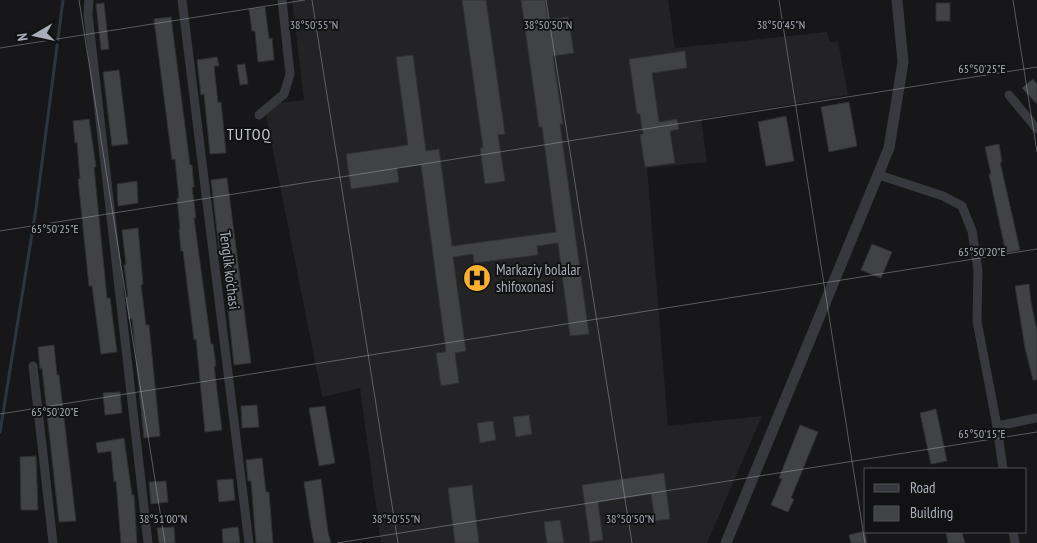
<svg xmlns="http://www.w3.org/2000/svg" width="1037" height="543" font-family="'PT Sans Narrow',sans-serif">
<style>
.built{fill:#232326}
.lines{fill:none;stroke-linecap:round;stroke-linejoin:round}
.stream{stroke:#2c363e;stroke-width:3}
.building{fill:#414246;stroke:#313135}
.minor{stroke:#38393e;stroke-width:9}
.tertiary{stroke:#38393e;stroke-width:11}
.ticks{fill:none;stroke:#a9aeb9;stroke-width:1;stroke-opacity:0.45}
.labels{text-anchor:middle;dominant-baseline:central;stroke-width:4;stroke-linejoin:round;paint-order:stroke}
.poi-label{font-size:15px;fill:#a9aeb9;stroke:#121214;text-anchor:start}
.street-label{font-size:15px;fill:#a9aeb9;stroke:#121214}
.neighbourhood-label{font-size:16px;letter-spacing:1px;fill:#cacdd5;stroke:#121214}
.ticks-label{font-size:12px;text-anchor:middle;fill:#a9aeb9;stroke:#121214;stroke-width:4;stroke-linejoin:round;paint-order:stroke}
</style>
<rect width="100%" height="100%" fill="#171719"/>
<polygon class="built" points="292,0 668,0 675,48 827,32 830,42 838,41 848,95 701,119 707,162 647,168 668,426 762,416 707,543 381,543 360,388 322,397 264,105 304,100"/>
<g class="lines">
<polyline class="stream" points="0,432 36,209 63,0"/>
</g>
<g class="building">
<polygon points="462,0 486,0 505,134 498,135 505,181 485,184 480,148 483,148"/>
<polygon points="521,0 545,0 548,20 568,17 574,53 553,56 563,124 560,124 589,334 570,336 558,243 537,246 538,255 474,263 473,254 453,257 466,351 455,353 459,383 441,386 436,353 446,352 421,165 397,168 399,182 351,189 346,154 408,145 396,57 413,55 426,151 439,149 452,246 556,232 542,127 539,127"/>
<polygon points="104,3 109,49 101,50 96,4"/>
<rect x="936" y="3" width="14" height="18"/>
<polygon points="265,7 269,39 272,38 274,60 258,62 255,31 252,31 249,9"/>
<polygon points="171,17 190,165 192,165 194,187 192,187 196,218 194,218 211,344 213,344 216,366 214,366 222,430 205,432 196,339 194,340 183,251 181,251 179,229 180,229 177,198 179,198 175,159 172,160 154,19"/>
<polygon points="685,51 687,68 652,73 659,122 677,119 679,129 670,131 675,163 645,167 640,135 643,134 640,114 637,114 629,59"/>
<polygon points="217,57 219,66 214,66 218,103 221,102 226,153 210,154 204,94 201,95 197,60"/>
<polygon points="245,64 248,84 240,85 237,65"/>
<polygon points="119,70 128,144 112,146 103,72"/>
<polygon points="1033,79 1037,84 1037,104 1022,88"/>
<polygon points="849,102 857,146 829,152 821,107"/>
<polygon points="786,116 794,161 766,166 758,122"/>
<polygon points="89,119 96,167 94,167 107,298 110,298 117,352 101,354 92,286 89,286 78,179 80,179 77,142 75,143 73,121"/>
<polygon points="999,144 1002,162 1000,162 1020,250 1006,253 989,174 991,174 985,147"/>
<polygon points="227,178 251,363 234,365 226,290 222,256 220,257 211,180"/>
<polygon points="137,181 138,203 118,206 117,184"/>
<polygon points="138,228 143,284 141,285 146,325 149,325 160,436 144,438 132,319 129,319 126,297 128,297 124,265 126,264 122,230"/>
<polygon points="872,244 892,252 881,278 861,270"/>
<polygon points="1029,284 1031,302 1037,331 1037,380 1033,380 1025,348 1015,286"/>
<polygon points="54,345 57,375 59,375 76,521 59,522 42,368 40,369 38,347"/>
<polygon points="120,392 122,413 105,415 103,393"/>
<polygon points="257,405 259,427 242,428 241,406"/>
<polygon points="325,406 335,463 319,466 309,408"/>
<polygon points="936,409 947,461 931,464 920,413"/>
<polygon points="529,415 532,434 516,437 513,417"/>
<polygon points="493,421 496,440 480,443 477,423"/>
<polygon points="800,425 818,432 791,498 794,499 788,512 771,505 782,479 779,478"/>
<polygon points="124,438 132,495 134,495 137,543 121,543 116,481 114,482 111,451 98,453 96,443"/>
<polygon points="36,456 38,510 21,510 20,457"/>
<polygon points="262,458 266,492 269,492 273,543 256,543 251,481 248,481 246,460"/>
<polygon points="664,473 670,519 655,521 651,494 598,502 603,540 590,542 582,485"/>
<polygon points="233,479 235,500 219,502 217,480"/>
<polygon points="321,479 328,532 331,543 314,543 311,528 304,482"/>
<polygon points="166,481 168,502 151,504 149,482"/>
<polygon points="472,485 479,543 455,543 448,488"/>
<polygon points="560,520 564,543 547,543 544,522"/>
<polygon points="174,527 175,543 159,543 157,528"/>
<polygon points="238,527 240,543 223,543 222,529"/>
<polygon points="865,531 867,543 851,543 849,535"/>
<polygon points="946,532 962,532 965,543 948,543"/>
</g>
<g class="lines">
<g class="minor">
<polyline points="89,0 88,14 148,543"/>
<polyline points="182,0 249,543"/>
<polyline points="1009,95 1037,129"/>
<polyline points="259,115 284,94 290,74 282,0"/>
<polyline points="879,175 943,196 962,206 972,231 978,270 977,321 997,426"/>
<polyline points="33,366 53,543"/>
<polyline points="1003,469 997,426 1037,418"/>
<polyline points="1013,532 1015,543"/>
</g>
<polyline class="tertiary" points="726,543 889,148 903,62 897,0"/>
</g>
<path class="ticks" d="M 79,0 L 165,543M 312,0 L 398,543M 546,0 L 632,543M 779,0 L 865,543M 1013,0 L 1037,152M 0,48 L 305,0M 0,231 L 1037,67M 0,414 L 1037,249M 337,543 L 1037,432"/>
<defs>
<g id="hospital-disc" transform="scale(1.4375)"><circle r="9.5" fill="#f8b030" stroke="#121214"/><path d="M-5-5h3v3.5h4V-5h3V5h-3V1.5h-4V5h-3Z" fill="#111"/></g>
</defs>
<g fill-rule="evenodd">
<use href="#hospital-disc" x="477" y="278"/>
</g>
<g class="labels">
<g class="poi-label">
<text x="496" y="269">Markaziy bolalar<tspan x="496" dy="17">shifoxonasi</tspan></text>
</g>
<g class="street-label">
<text transform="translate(230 270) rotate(83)">Tenglik ko'chasi</text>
</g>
<g class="neighbourhood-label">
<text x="249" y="134">TUTOQ</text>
</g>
</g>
<g class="ticks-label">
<text x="314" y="29">38°50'55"N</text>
<text x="548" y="29">38°50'50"N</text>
<text x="781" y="29">38°50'45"N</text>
<text x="982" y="73">65°50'25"E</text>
<text x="55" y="233">65°50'25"E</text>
<text x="982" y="256">65°50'20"E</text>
<text x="55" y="416">65°50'20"E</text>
<text x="982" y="438">65°50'15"E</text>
<text x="163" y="523">38°51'00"N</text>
<text x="396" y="523">38°50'55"N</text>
<text x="630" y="523">38°50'50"N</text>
</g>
<rect x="864" y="468" width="162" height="65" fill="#121214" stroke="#4e5056"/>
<rect x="874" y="484" width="25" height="8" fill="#38393e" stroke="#4e5056"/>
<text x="910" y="493" font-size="15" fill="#a9aeb9">Road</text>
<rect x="874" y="506" width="25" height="15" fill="#414246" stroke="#4e5056"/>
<text x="910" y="518" font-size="15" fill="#a9aeb9">Building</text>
<g transform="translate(35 35) rotate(261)" stroke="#121214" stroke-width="4" paint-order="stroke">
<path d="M0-4L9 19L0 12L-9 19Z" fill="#a9aeb9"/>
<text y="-8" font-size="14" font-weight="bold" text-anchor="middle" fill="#a9aeb9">N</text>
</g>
</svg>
